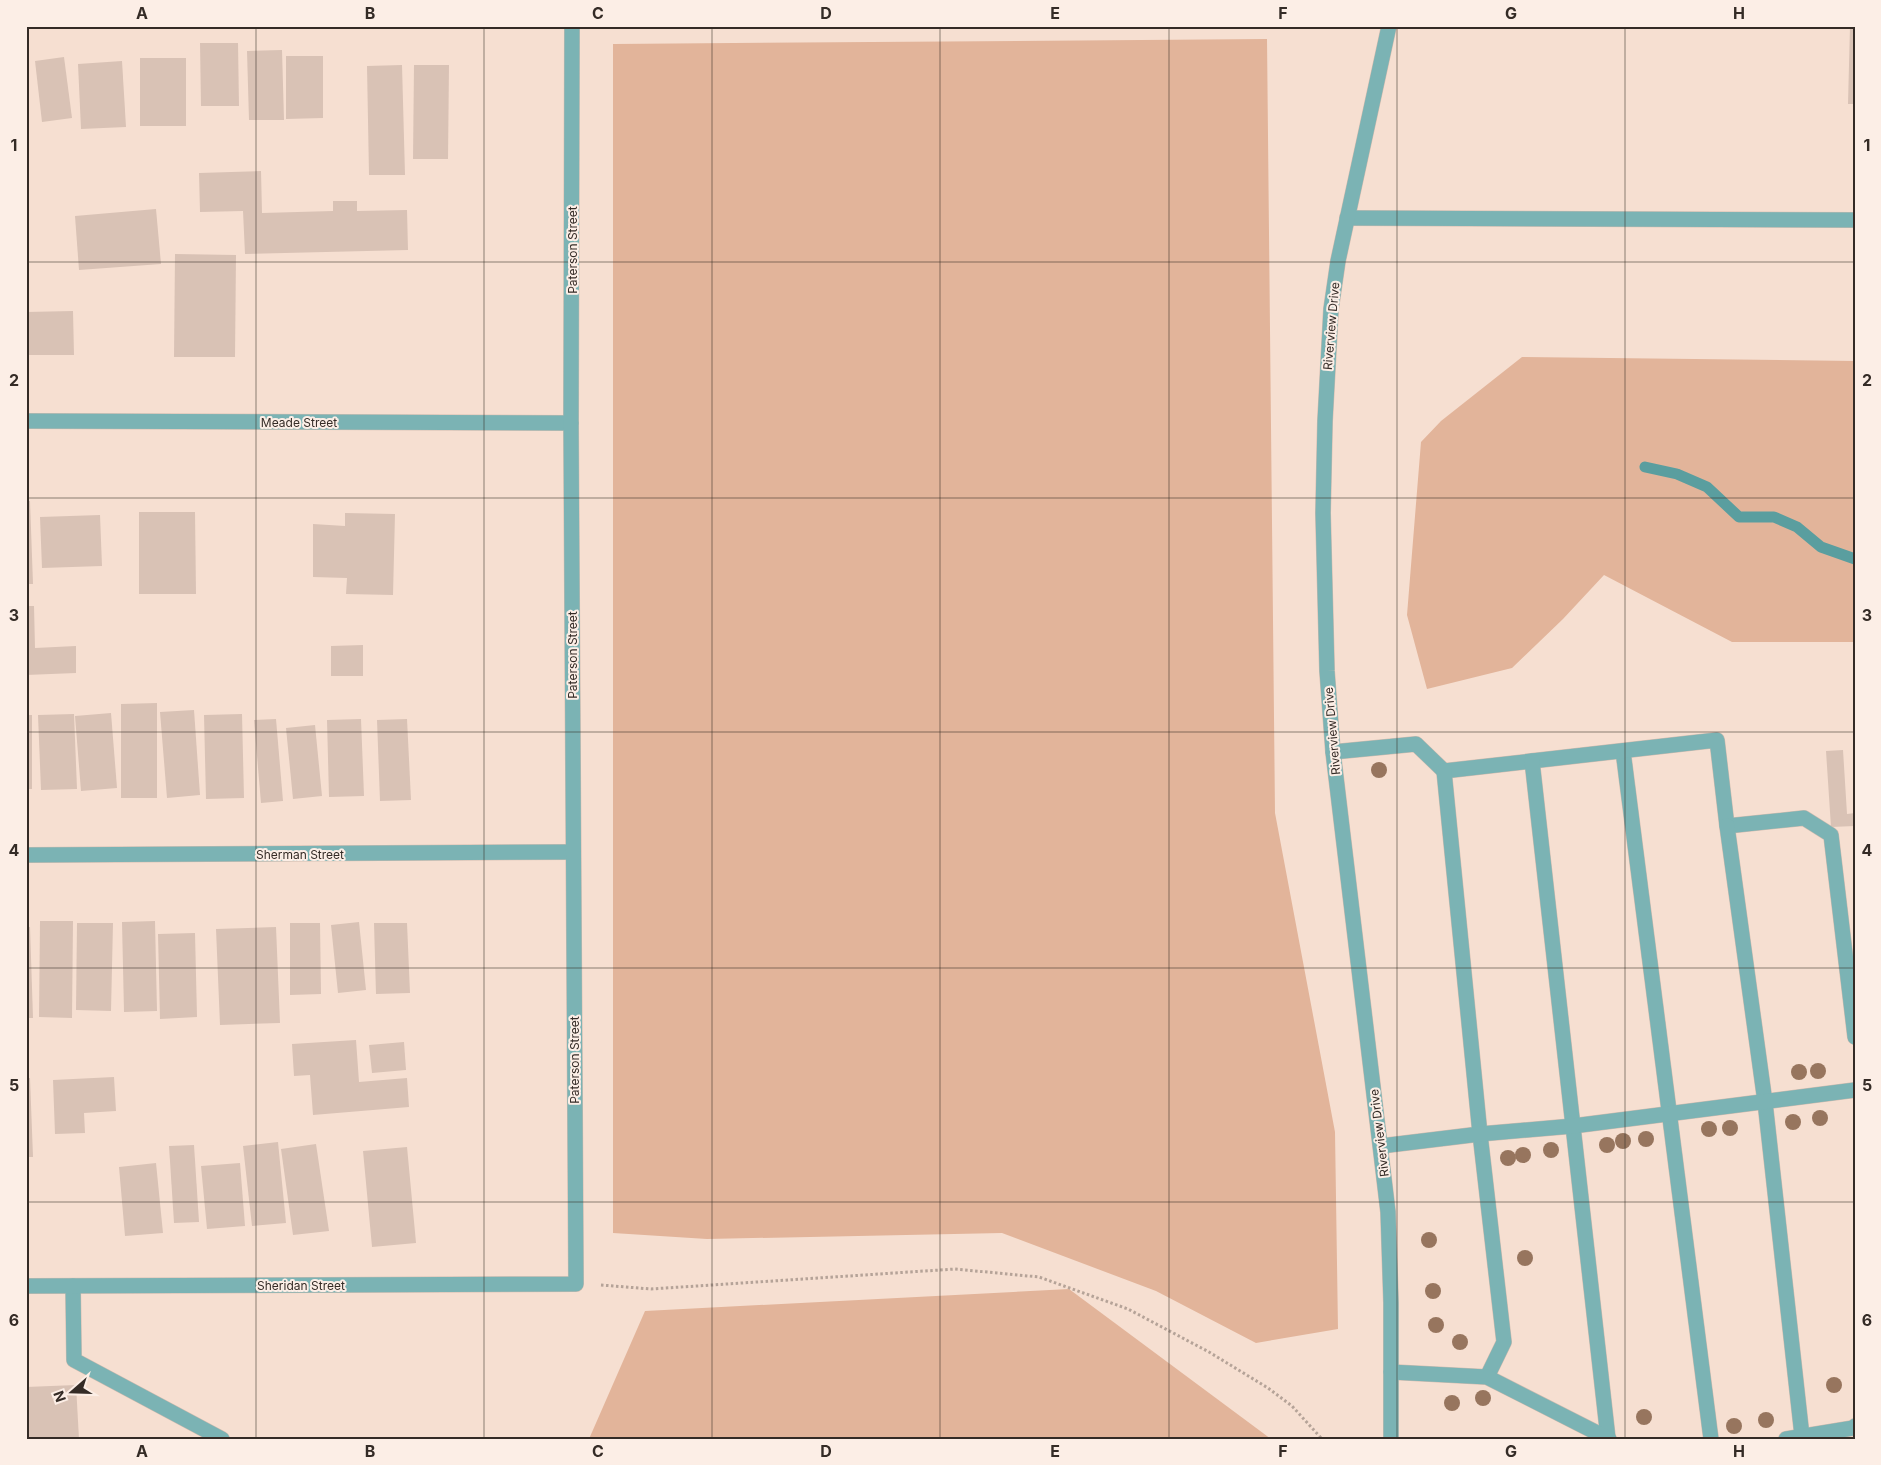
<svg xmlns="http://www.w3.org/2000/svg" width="1881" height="1465" font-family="Inter,sans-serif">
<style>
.green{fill:#e2b49a}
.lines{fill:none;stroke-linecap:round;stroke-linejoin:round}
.stream{stroke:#5a9e9f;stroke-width:11}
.building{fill:#d9c2b5}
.lane-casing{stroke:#cfbbaf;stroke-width:16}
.street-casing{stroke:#cfbbaf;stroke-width:16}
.path{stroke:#b5a398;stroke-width:3;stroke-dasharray:2.5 2.5;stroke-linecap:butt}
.lane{stroke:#7bb3b4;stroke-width:15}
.street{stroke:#7bb3b4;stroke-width:15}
.tree{fill:#97755e}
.grid{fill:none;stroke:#342b26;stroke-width:1;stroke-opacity:0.55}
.labels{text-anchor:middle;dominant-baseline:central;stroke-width:4;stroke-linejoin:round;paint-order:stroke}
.street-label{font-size:12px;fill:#342b26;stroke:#fceee6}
.neatline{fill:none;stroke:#342b26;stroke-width:2}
.grid-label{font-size:16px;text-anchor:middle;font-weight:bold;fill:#342b26}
</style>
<rect width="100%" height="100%" fill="#f6dfd1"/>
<g class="green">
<polygon points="1267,39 1275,813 1335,1132 1338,1329 1256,1343 1156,1291 1002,1233 707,1239 613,1233 613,44"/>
<polygon points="1522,357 1855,361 1855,642 1732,642 1604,575 1563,619 1512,668 1427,689 1407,615 1421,442 1441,421"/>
<polygon points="1069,1289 1271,1439 589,1439 645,1311"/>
</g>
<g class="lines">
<polyline class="stream" points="1645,467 1677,474 1707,487 1739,517 1774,517 1797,527 1821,547 1855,559"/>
</g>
<g class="building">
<polygon points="1850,26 1855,26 1855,104 1848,104"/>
<polygon points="200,43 238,43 239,106 201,106"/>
<polygon points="282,50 284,120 249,120 247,51"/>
<polygon points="286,56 323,56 323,118 286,119"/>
<polygon points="64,57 72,118 42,122 35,61"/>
<rect x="140" y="58" width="46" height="68"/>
<polygon points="122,61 126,127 81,129 78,64"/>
<polygon points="402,65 405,175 369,175 367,66"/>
<polygon points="414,65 449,65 448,159 413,159"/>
<polygon points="261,171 262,213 333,211 333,201 357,201 357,211 407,210 408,250 245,254 243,211 200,212 199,173"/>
<polygon points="156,209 161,264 79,270 75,216"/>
<polygon points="175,254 236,255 235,357 174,357"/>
<polygon points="73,311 74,355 26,355 26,312"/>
<polygon points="26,501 30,501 33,584 26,584"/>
<polygon points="139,512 195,512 196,594 139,594"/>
<polygon points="345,513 395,514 393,595 346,594 347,578 313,577 313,524 345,526"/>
<polygon points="100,515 102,566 42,568 40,517"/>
<polygon points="26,606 34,606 35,648 76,646 76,673 26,675"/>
<polygon points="363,645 363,676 331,676 331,646"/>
<polygon points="157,703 157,798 121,798 121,704"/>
<polygon points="194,710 200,795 167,798 160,712"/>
<polygon points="111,713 117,788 81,791 75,716"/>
<polygon points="74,714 77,789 41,790 38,715"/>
<polygon points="242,714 244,798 206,799 204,715"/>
<rect x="26" y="715" width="6" height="74"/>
<polygon points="276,719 283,801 261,803 254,720"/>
<polygon points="361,719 364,796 329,797 327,720"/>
<polygon points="407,719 411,800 380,801 377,720"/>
<polygon points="315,725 322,796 293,799 286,728"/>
<polygon points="1843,750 1847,814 1855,813 1855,826 1831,827 1826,751"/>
<polygon points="40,921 73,921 72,1018 39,1017"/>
<polygon points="155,921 157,1011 124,1012 122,922"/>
<polygon points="359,922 366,990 338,993 331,925"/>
<polygon points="77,923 113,923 111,1011 76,1010"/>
<polygon points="290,923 320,923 321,994 290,995"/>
<polygon points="374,923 407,923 410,993 376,994"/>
<polygon points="26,927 30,927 33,1018 26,1018"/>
<polygon points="276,927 280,1023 220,1025 216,929"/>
<polygon points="195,933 197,1017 160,1019 158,934"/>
<polygon points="356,1040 359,1082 407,1078 409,1107 313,1115 310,1075 294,1076 292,1044"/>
<polygon points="404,1042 406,1070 372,1073 369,1045"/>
<polygon points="114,1077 116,1111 84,1113 85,1133 55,1134 53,1080"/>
<polygon points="26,1078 30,1078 33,1157 26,1157"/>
<polygon points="278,1142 286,1223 252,1226 243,1146"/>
<polygon points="316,1144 329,1231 293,1235 281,1149"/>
<polygon points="194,1145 199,1222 174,1223 169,1146"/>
<polygon points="407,1147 416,1243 372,1247 363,1151"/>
<polygon points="156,1163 163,1233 125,1236 119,1167"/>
<polygon points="240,1163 245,1226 207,1229 201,1166"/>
<polygon points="76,1385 79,1439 26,1439 26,1387"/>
</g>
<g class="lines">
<g class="lane-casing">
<g id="lane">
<polyline points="1347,218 1855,220"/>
<polyline points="1623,751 1711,1439"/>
<polyline points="1333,752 1416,744 1444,771 1717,740 1727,826 1804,818 1831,835 1855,1037"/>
<polyline points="1532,761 1608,1438"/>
<polyline points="1444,771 1480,1134 1504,1342 1487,1377"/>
<polyline points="1727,826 1765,1102 1802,1436"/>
<polyline points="1381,1146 1480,1134 1573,1126 1855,1090"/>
<polyline points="73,1286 74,1360 222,1439"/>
<polyline points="1391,1372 1487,1377 1609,1439"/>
<polyline points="1786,1439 1853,1428 1855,1426"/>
</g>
</g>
<g class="street-casing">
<g id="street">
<polyline points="1389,26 1338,261 1331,309 1325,421 1323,513 1327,671 1333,752 1388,1212 1391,1303 1391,1439"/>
<polyline points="26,421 571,423"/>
<polyline points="26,855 573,852"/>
<polyline points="26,1286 576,1284 571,423 572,26"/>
</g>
</g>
<polyline class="path" points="601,1285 651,1289 955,1269 1039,1277 1128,1309 1209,1352 1268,1388 1292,1406 1322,1439"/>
<use href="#lane" class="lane"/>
<use href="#street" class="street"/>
</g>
<g class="tree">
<circle cx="1379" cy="770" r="8"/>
<circle cx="1818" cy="1071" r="8"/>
<circle cx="1799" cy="1072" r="8"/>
<circle cx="1820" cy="1118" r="8"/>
<circle cx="1793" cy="1122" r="8"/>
<circle cx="1730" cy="1128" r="8"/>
<circle cx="1709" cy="1129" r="8"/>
<circle cx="1646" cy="1139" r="8"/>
<circle cx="1623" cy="1141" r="8"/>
<circle cx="1607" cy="1145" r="8"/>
<circle cx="1551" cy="1150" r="8"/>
<circle cx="1523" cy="1155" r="8"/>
<circle cx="1508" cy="1158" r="8"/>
<circle cx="1429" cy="1240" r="8"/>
<circle cx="1525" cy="1258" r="8"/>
<circle cx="1433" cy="1291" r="8"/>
<circle cx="1436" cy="1325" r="8"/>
<circle cx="1460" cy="1342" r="8"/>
<circle cx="1834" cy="1385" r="8"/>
<circle cx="1483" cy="1398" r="8"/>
<circle cx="1452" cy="1403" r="8"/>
<circle cx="1644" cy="1417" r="8"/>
<circle cx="1766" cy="1420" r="8"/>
<circle cx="1734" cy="1426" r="8"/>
</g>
<path class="grid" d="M 256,26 L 256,1439M 484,26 L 484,1439M 712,26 L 712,1439M 940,26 L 940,1439M 1169,26 L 1169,1439M 1397,26 L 1397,1439M 1625,26 L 1625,1439M 26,262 L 1855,262M 26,498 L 1855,498M 26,732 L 1855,732M 26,968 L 1855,968M 26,1202 L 1855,1202"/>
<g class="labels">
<g class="street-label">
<text transform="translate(572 250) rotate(-90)">Paterson Street</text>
<text transform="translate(1331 326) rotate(-85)">Riverview Drive</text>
<text x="299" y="422">Meade Street</text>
<text transform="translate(572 655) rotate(-90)">Paterson Street</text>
<text transform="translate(1332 731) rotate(-95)">Riverview Drive</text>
<text x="300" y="854">Sherman Street</text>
<text transform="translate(574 1060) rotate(-90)">Paterson Street</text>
<text transform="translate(1379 1133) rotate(-97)">Riverview Drive</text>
<text x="301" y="1285">Sheridan Street</text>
</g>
</g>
<rect width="1881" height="1465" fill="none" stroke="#fceee6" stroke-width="55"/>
<g transform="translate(72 1392) rotate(250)" stroke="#fceee6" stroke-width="4" paint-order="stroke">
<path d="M0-4L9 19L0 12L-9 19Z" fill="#342b26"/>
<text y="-8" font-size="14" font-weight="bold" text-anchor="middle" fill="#342b26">N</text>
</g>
<rect x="28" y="28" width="1826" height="1410" class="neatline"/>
<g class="grid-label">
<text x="142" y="19">A</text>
<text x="370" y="19">B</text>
<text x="598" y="19">C</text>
<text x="826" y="19">D</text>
<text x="1055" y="19">E</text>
<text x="1283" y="19">F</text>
<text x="1511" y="19">G</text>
<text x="1739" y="19">H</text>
<text x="14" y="151">1</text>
<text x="1867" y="151">1</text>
<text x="14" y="386">2</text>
<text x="1867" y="386">2</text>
<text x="14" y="621">3</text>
<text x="1867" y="621">3</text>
<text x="14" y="856">4</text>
<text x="1867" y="856">4</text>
<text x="14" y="1091">5</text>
<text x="1867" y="1091">5</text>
<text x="14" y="1326">6</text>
<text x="1867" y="1326">6</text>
<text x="142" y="1457">A</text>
<text x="370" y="1457">B</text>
<text x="598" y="1457">C</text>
<text x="826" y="1457">D</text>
<text x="1055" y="1457">E</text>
<text x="1283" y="1457">F</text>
<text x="1511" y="1457">G</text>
<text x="1739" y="1457">H</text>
</g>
</svg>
